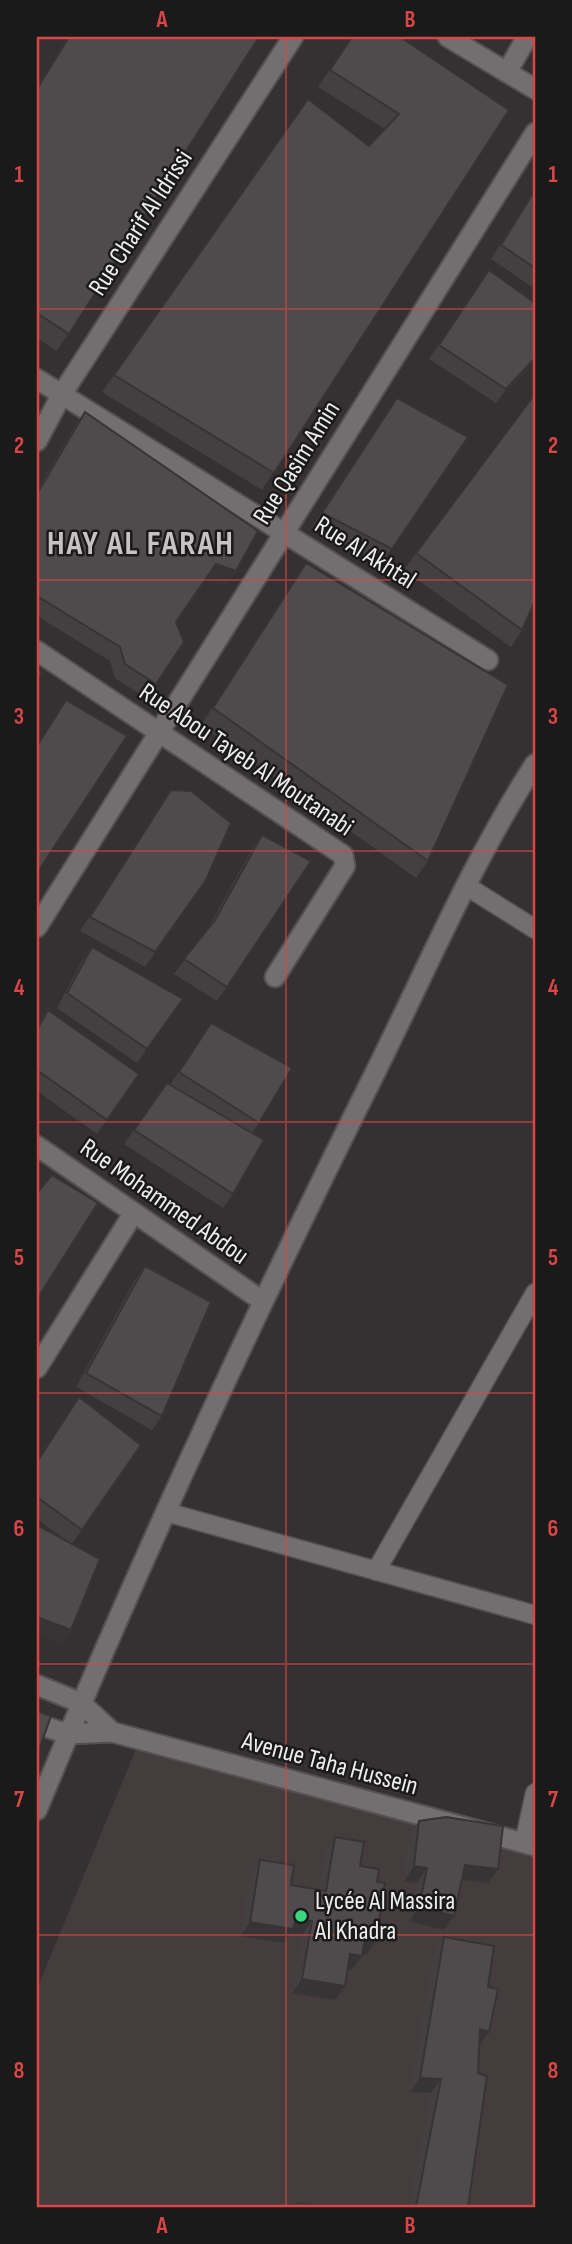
<svg xmlns="http://www.w3.org/2000/svg" width="572" height="2244" font-family="'Sofia Sans Condensed',sans-serif">
<style>
.built{fill:#453c3e}
.lines{fill:none;stroke-linecap:round;stroke-linejoin:round}
.service-casing{stroke:#545051;stroke-width:21}
.minor-casing{stroke:#545051;stroke-width:23}
.service{stroke:#736e6f;stroke-width:18}
.minor{stroke:#736e6f;stroke-width:19}
.wall{fill:#444041}
.shaded-wall{fill:#373435}
.building{fill:#4f4b4c;stroke:#373435;stroke-width:2}
.grid{fill:none;stroke:#da4546;stroke-width:2;stroke-opacity:0.55}
.poi-dot{fill:#39d87f;stroke:#1b1a1a;stroke-width:2.5}
.labels{text-anchor:middle;dominant-baseline:central;stroke-width:5;stroke-linejoin:round;paint-order:stroke}
.street-label{font-size:26px;fill:#efeced;stroke:#1b1a1a}
.poi-label{font-size:26px;fill:#efeced;stroke:#1b1a1a;text-anchor:start}
.district-label{font-size:33px;font-weight:bold;letter-spacing:2px;fill:#c7c2c4;stroke:#1b1a1a}
.neatline{fill:none;stroke:#da4546;stroke-width:2.5}
.grid-label{font-size:23px;text-anchor:middle;font-weight:bold;fill:#da4546}
</style>
<rect width="100%" height="100%" fill="#353132"/>
<polygon class="built" points="138,1744 535,1844 535,2207 37,2207 37,1989"/>
<g class="lines">
<g class="service-casing">
<g id="service">
<polyline points="468,887 535,929"/>
<polyline points="166,1512 535,1615"/>
<polyline points="376,1571 535,1293"/>
<polyline points="524,1843 535,1793"/>
</g>
</g>
<g class="minor-casing">
<g id="minor">
<polyline points="448,37 535,89"/>
<polyline points="507,72 527,37"/>
<polyline points="37,379 488,660"/>
<polyline points="37,441 62,394 293,37"/>
<polyline points="37,651 343,855 345,866 275,977"/>
<polyline points="37,927 535,133"/>
<polyline points="37,1146 261,1300"/>
<polyline points="37,1368 133,1214"/>
<polyline points="37,1685 81,1703 112,1732"/>
<polyline points="37,1724 68,1734 112,1732 535,1846"/>
<path d="M 37,1810 C 139,1562 252,1319 372,1079 C 424,975 472,861 535,764"/>
</g>
</g>
<use href="#service" class="service"/>
<use href="#minor" class="minor"/>
</g>
<g class="wall">
<polygon points="68,37 259,37 57,351 37,338 37,87"/>
<polygon points="351,37 400,37 509,110 262,490 102,392 308,99 369,146 385,129 318,87"/>
<polygon points="535,189 535,289 491,259"/>
<polygon points="479,284 535,303 535,362 496,403 429,359"/>
<polygon points="397,398 468,437 382,563 312,527"/>
<polygon points="85,412 236,571 226,586 206,579 176,622 156,684 146,698 115,678 110,661 37,616 37,491 75,426"/>
<polygon points="416,553 522,630 511,647 404,570"/>
<polygon points="306,563 428,861 416,878 201,725"/>
<polygon points="171,790 206,880 145,967 80,931"/>
<polygon points="262,835 227,987 217,1001 174,974 207,930 252,849"/>
<polygon points="92,947 183,999 137,1063 57,1008 82,961"/>
<polygon points="48,1010 139,1074 97,1134 37,1091 37,1026"/>
<polygon points="201,1038 259,1123 252,1133 233,1194 223,1208 124,1144 167,1083 170,1085"/>
<polygon points="145,1266 162,1416 152,1430 76,1387 135,1280"/>
<polygon points="79,1397 141,1445 72,1544 71,1630 61,1644 67,1541 37,1519 37,1461"/>
<polygon points="419,1821 488,1883 462,1880 454,1916 444,1930 409,1921 417,1883 404,1881 409,1836"/>
<polygon points="335,1837 360,1866 366,1955 363,1954 352,1970 348,1970 335,2000 292,1993 302,1935 291,1933 284,1943 240,1936 250,1874 260,1860 291,1885 319,1890 325,1852"/>
<polygon points="444,1937 479,2046 468,2207 409,2207 431,2093 410,2092 434,1952"/>
</g>
<g class="shaded-wall">
<polygon points="535,358 535,362 496,403 506,389"/>
<polygon points="216,564 236,571 226,586 206,579"/>
<polygon points="37,1617 71,1630 61,1644 37,1635"/>
<polygon points="465,1865 498,1869 488,1883 455,1879"/>
<polygon points="414,1866 427,1868 417,1883 404,1881"/>
<polygon points="419,1907 454,1916 444,1930 409,1921"/>
<polygon points="296,1918 312,1921 302,1935 291,1933 284,1943 240,1936 250,1922"/>
<polygon points="365,1939 376,1941 366,1955 355,1953"/>
<polygon points="350,1954 362,1956 352,1970 340,1968"/>
<polygon points="302,1979 345,1986 335,2000 292,1993"/>
<polygon points="480,2029 489,2032 479,2046"/>
<polygon points="420,2078 441,2079 431,2093 410,2092"/>
</g>
<g class="building">
<polygon points="69,37 259,37 69,334 37,313 37,89"/>
<polygon points="352,37 400,37 509,110 274,473 114,375 308,99 369,146 399,114 330,70"/>
<polygon points="535,190 535,268 501,245"/>
<polygon points="489,270 535,303 535,358 506,389 439,345"/>
<polygon points="535,394 535,601 522,630 416,553"/>
<polygon points="397,398 468,437 392,549 322,513"/>
<polygon points="85,412 258,531 236,571 216,564 176,622 184,642 156,684 125,664 120,647 37,596 37,494"/>
<polygon points="306,563 508,685 428,861 213,708"/>
<polygon points="37,669 42,672 37,680"/>
<polygon points="66,700 127,736 37,873 37,746"/>
<polygon points="171,790 191,791 231,823 206,880 155,952 90,917"/>
<polygon points="262,835 311,861 227,987 184,959 215,920"/>
<polygon points="92,947 183,999 147,1049 67,993"/>
<polygon points="48,1010 139,1074 107,1120 37,1070 37,1030"/>
<polygon points="211,1023 292,1068 259,1123 179,1072"/>
<polygon points="167,1083 264,1140 233,1194 134,1130"/>
<polygon points="52,1175 98,1203 37,1299 37,1193"/>
<polygon points="145,1266 211,1302 162,1416 86,1373"/>
<polygon points="79,1397 141,1445 82,1530 37,1497 37,1462"/>
<polygon points="37,1525 100,1559 71,1630 37,1617"/>
<polygon points="37,1711 51,1716 37,1755"/>
<polygon points="446,1817 503,1826 498,1869 465,1865 454,1916 419,1907 427,1868 414,1866 419,1821"/>
<polygon points="335,1837 364,1842 360,1866 379,1869 377,1882 385,1883 376,1941 365,1939 362,1956 350,1954 345,1986 302,1979 312,1921 296,1918 293,1929 250,1922 260,1860 294,1865 291,1885 326,1891"/>
<polygon points="444,1937 494,1946 488,1987 498,1989 489,2032 480,2029 478,2073 487,2076 468,2207 416,2207 441,2079 420,2078"/>
<polygon points="298,2203 326,2207 297,2207"/>
</g>
<path class="grid" d="M 286,37 L 286,2207M 37,309 L 535,309M 37,580 L 535,580M 37,851 L 535,851M 37,1122 L 535,1122M 37,1393 L 535,1393M 37,1664 L 535,1664M 37,1935 L 535,1935"/>
<circle class="poi-dot" cx="301" cy="1916" r="7"/>
<g class="labels">
<g class="street-label">
<text transform="translate(141 223) rotate(-57)">Rue Charif Al Idrissi</text>
<text transform="translate(297 463) rotate(-58)">Rue Qasim Amin</text>
<text transform="translate(365 553) rotate(32)">Rue Al Akhtal</text>
<text transform="translate(246 760) rotate(34)">Rue Abou Tayeb Al Moutanabi</text>
<text transform="translate(164 1202) rotate(35)">Rue Mohammed Abdou</text>
<text transform="translate(330 1764) rotate(15)">Avenue Taha Hussein</text>
</g>
<g class="poi-label">
<text x="315" y="1901">Lycée Al Massira<tspan x="315" dy="30">Al Khadra</tspan></text>
</g>
<g class="district-label">
<text x="141" y="544">HAY AL FARAH</text>
</g>
</g>
<rect width="572" height="2244" fill="none" stroke="#1b1a1a" stroke-width="77"/>
<rect x="38" y="38" width="496" height="2168" class="neatline"/>
<g class="grid-label">
<text x="162" y="27">A</text>
<text x="410" y="27">B</text>
<text x="19" y="182">1</text>
<text x="553" y="182">1</text>
<text x="19" y="453">2</text>
<text x="553" y="453">2</text>
<text x="19" y="724">3</text>
<text x="553" y="724">3</text>
<text x="19" y="995">4</text>
<text x="553" y="995">4</text>
<text x="19" y="1265">5</text>
<text x="553" y="1265">5</text>
<text x="19" y="1536">6</text>
<text x="553" y="1536">6</text>
<text x="19" y="1807">7</text>
<text x="553" y="1807">7</text>
<text x="19" y="2078">8</text>
<text x="553" y="2078">8</text>
<text x="162" y="2233">A</text>
<text x="410" y="2233">B</text>
</g>
</svg>
